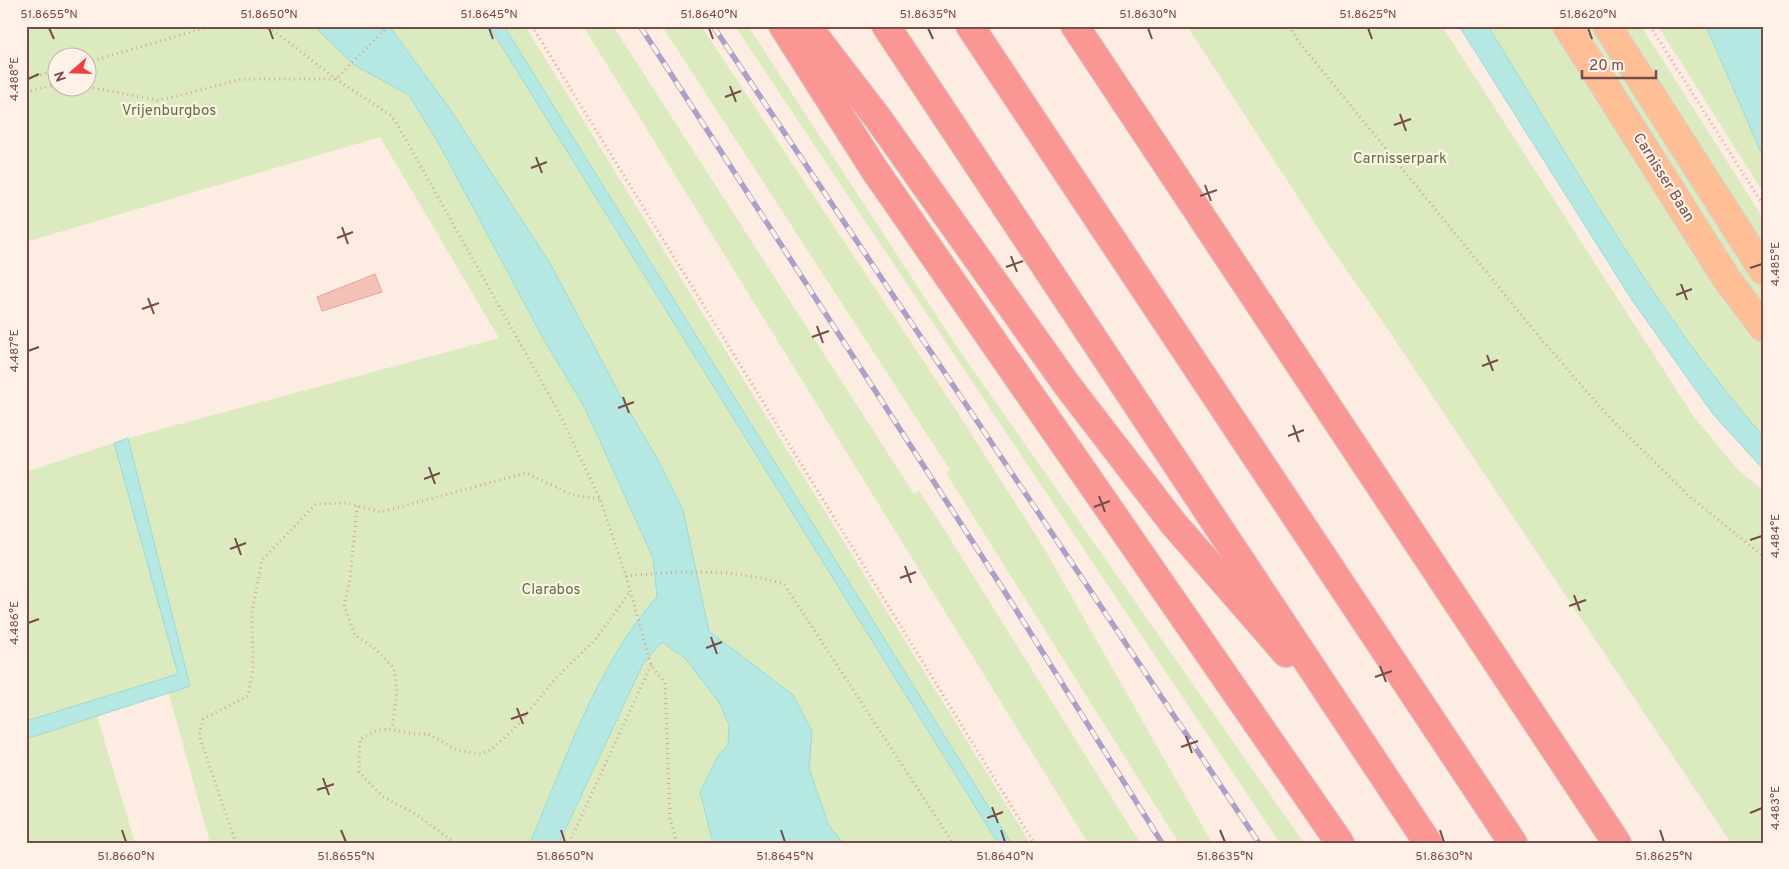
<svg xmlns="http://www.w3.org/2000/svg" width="1789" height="869" font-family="Overpass,sans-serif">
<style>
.green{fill:#dbebbf;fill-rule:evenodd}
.water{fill:#b5e7e3;stroke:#9bdad4}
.building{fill:#f4c1b8;stroke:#e7a397}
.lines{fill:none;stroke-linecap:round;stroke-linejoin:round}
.major-casing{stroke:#d8cdcb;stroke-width:30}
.highway-casing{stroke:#d8cdcb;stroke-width:30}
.path{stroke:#d8a49b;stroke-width:3;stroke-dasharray:1 4;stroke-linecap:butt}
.major{stroke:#ffbf96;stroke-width:28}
.highway{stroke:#fa9795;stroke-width:28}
.rail-casing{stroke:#aba0c7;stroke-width:5.5}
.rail{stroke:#fff1e8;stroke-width:4;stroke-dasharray:11;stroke-linecap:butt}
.ticks{fill:none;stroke:#754c47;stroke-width:2}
.labels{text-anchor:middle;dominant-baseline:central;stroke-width:4.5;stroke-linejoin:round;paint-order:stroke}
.park-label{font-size:15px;fill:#5b763c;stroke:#fff1e8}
.street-label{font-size:15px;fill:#754c47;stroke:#fff1e8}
.neatline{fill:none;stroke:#754c47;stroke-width:2}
.ticks-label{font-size:12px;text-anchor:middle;fill:#754c47}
</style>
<rect width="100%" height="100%" fill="#fdece1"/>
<g class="green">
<path d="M 26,26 L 496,26 L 975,786 L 504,26 L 525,26 L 1030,843 L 210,843 L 168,690 L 26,733 L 26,472 L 114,443 L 119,459 L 132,455 L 128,438 L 499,338 L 380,137 L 26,242 ZM 58,58 L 88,58 L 88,88 L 58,88 Z"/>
<polygon points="583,26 613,26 914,494 919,491 944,529 1140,843 1088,843"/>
<polygon points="662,26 701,26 956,410 1044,548 1212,843 1179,843 946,473 950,470"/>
<polygon points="735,26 748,26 957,347 1304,843 1280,843"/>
<polygon points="1187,26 1442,26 1694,417 1738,470 1763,490 1763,843 1731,843 1385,325 1329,245"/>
<path d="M 1488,26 L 1557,26 L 1734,307 L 1763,342 L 1763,436 C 1656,312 1574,165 1488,26 Z"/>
<polygon points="1578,26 1597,26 1763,286 1763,315"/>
<polygon points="1616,26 1641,26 1763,218 1763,258"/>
<polygon points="1658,26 1706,26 1763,157 1763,192"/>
<polygon points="97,716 135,843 26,843 26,739"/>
</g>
<g class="water">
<path d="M 314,26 L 389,26 L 450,109 L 551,265 L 621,397 L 658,460 L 683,510 L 709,631 L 793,695 L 812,731 L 809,768 L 828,824 L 843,843 L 713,843 L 700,792 L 718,756 L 728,745 L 729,725 L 720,704 L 686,659 L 662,642 L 643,664 L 559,843 L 530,843 C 565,761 597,664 657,597 L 653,558 L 585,408 L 544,340 L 439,144 L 409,95 L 354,65 Z"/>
<polygon points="489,26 504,26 1011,843 998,843"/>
<path d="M 1459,26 L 1488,26 C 1574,165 1655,312 1763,436 L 1763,469 L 1713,414 L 1632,300 Z"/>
<polygon points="1706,26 1763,26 1763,157"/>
<polygon points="128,438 190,686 26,739 26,721 178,674 114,443"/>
</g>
<polygon class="building" points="375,274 382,292 322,311 317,297"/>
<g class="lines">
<g class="major-casing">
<g id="major">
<polyline points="1567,26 1726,278 1763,327"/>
<polyline points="1607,26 1763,270"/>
</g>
</g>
<g class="highway-casing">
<g id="highway">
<polyline points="783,26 874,169 1340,843"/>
<polyline points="807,26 877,117 1067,385 1173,523 1286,653"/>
<polyline points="886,26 1428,843"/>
<polyline points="970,26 1513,843"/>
<polyline points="1075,26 1617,843"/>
</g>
</g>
<g class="path">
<polyline points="263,26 278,34 336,79 390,115 396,122 558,411 600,499 626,576 651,665 665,683 670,819 677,843"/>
<polyline points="532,26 1034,843"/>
<polyline points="1289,26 1298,41 1541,339 1610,418 1690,497 1763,556"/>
<polyline points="1650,26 1763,205"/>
<polyline points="88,62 212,26"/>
<polyline points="26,79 58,70"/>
<polyline points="88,87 157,100 174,97 242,79 336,79 388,26"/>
<polyline points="26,92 58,84"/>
<polyline points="357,506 350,579 344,605 355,635 374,648 394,668 397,691 392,729"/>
<path d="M 626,576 C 678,571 734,568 784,584 L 953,843"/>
<polyline points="236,843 199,735 203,719 248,696 253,668 252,612 262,560 316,504 347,503 381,512 526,473 573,495 600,499"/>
<polyline points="455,843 417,815 382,796 359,772 360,739 377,730 392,729 412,734 428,734 457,750 481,754 492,749 514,729 556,678 594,641 630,592"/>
<polyline points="569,843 651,665"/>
</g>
<use href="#major" class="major"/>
<use href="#highway" class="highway"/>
<g class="rail-casing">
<g id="rail">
<polyline points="640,26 1003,589 1162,843"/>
<polyline points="713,26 1259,843"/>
</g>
</g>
<use href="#rail" class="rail"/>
</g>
<path class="ticks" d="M 49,28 L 54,39M 269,28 L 273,39M 489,28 L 493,39M 709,28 L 713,39M 928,28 L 933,39M 1148,28 L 1152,39M 1368,28 L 1372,39M 1588,28 L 1592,39M 28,79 L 39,74M 730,86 L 736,102M 725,97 L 741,91M 1400,114 L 1406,131M 1394,125 L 1411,119M 536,157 L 542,173M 531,168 L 547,162M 1205,185 L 1211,201M 1200,196 L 1217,190M 342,227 L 348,244M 337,238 L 353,232M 1011,256 L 1017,272M 1006,267 L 1023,261M 1750,268 L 1762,264M 1681,284 L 1687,300M 1676,295 L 1692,289M 148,298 L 154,314M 142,309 L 159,303M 817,326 L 823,343M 812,337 L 829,331M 28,351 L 39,347M 1487,355 L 1493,371M 1482,366 L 1498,360M 623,397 L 629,413M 618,408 L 634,402M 1293,425 L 1299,442M 1288,436 L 1304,430M 429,467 L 435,484M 424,479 L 440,473M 1099,496 L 1105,512M 1094,507 L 1110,501M 235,538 L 241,555M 1750,540 L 1762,536M 230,549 L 246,543M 905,566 L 911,583M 900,578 L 916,572M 1574,595 L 1580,611M 1569,606 L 1586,600M 28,623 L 39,619M 711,637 L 717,654M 706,648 L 722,642M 1380,666 L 1386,682M 1375,677 L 1392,671M 517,708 L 523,724M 511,719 L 528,713M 1186,736 L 1192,753M 1181,747 L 1198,741M 323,778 L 329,795M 317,790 L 334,784M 992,807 L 998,823M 1750,813 L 1762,808M 987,818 L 1003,812M 122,830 L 126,842M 341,830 L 346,842M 561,830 L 565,842M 781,830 L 785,842M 1001,830 L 1005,842M 1220,830 L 1225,842M 1440,830 L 1444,842M 1660,830 L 1664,842"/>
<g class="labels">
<g class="park-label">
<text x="169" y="111">Vrijenburgbos</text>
<text x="1400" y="159">Carnisserpark</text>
<text x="551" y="590">Clarabos</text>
</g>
<g class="street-label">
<text transform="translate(1663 178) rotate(58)">Carnisser Baan</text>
</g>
</g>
<rect width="1789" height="869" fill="none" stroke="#fff1e8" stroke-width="55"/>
<g transform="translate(72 72) rotate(250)"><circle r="24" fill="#fff1e8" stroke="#c8afa8"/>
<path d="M0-4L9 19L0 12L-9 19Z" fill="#ed4043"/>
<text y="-8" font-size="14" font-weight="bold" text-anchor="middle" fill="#754c47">N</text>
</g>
<path d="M1582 70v8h74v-8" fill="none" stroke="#754c47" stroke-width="2.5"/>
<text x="1589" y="70" font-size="15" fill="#754c47" stroke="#fff1e8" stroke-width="4" paint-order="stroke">20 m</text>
<rect x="28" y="28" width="1734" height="814" class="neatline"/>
<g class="ticks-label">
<text x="49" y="18">51.8655°N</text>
<text x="269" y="18">51.8650°N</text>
<text x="489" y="18">51.8645°N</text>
<text x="709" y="18">51.8640°N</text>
<text x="928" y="18">51.8635°N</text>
<text x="1148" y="18">51.8630°N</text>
<text x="1368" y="18">51.8625°N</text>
<text x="1588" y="18">51.8620°N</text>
<text transform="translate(14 79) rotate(-90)" y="4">4.488°E</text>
<text transform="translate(1775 264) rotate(-90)" y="4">4.485°E</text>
<text transform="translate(14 351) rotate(-90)" y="4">4.487°E</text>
<text transform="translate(1775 536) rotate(-90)" y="4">4.484°E</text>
<text transform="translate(14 623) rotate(-90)" y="4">4.486°E</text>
<text transform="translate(1775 808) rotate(-90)" y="4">4.483°E</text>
<text x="126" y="860">51.8660°N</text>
<text x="346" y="860">51.8655°N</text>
<text x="565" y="860">51.8650°N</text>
<text x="785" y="860">51.8645°N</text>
<text x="1005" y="860">51.8640°N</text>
<text x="1225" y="860">51.8635°N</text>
<text x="1444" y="860">51.8630°N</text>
<text x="1664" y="860">51.8625°N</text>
</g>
</svg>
